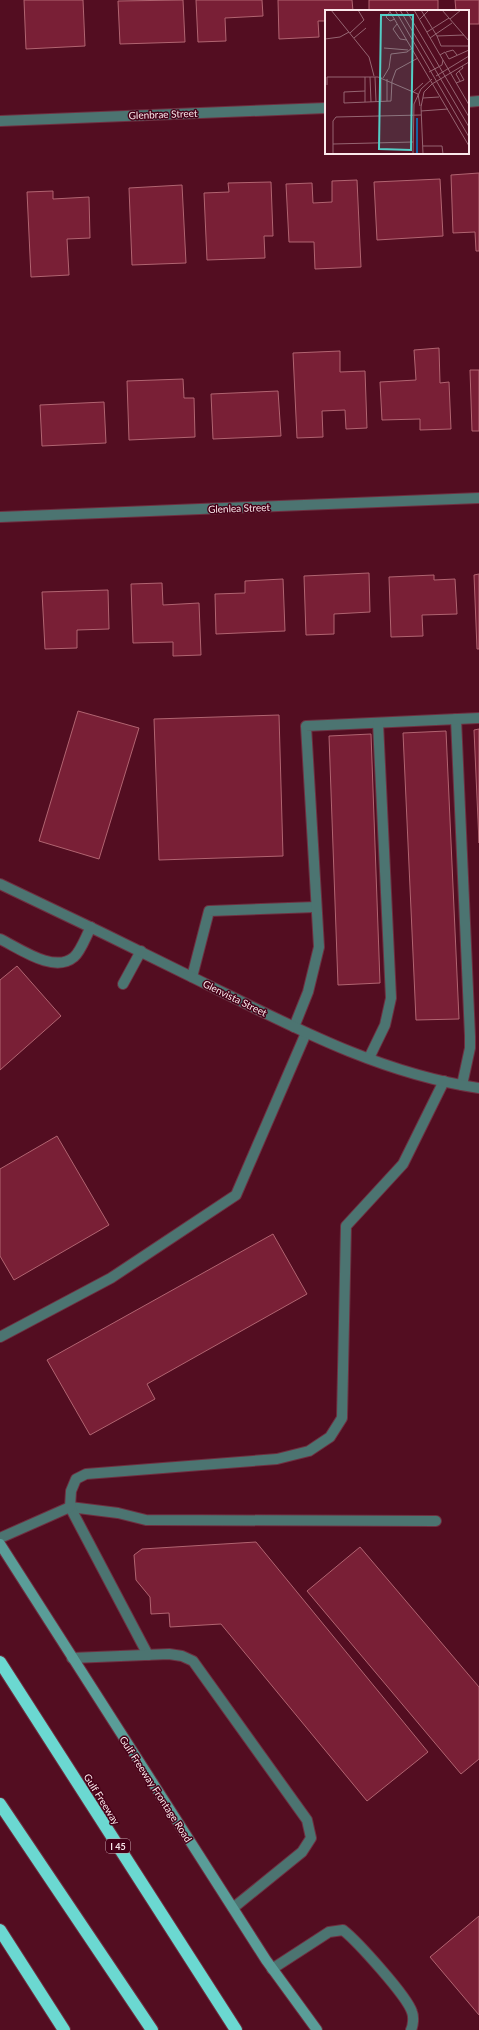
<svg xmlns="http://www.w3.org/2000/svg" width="479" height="2030" font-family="Lato,sans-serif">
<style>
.building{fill:#791f36;stroke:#b16471}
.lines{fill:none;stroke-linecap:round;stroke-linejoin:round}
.lane-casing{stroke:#6e3041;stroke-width:12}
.street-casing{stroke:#6e3041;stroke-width:12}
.secondary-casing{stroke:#6e3041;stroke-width:12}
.highway-casing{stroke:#6e3041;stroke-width:14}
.lane{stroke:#4c7471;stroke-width:10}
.street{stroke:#4c7471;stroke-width:10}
.secondary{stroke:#5a9d98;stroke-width:10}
.highway{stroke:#6bd8d1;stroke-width:12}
.labels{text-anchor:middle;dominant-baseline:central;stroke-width:3;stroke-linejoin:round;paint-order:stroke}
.shield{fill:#470118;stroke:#c5a3ac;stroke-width:1}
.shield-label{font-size:9px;font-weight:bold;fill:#fbe8eb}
.street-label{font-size:10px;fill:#fbe8eb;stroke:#470118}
.inset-river{fill:none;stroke:#1863a3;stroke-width:2}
.inset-road{fill:none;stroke:#966572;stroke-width:1}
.view{fill:#54cdc6;fill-opacity:0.15;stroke:#54cdc6;stroke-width:2}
.inset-edge{fill:none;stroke:#fbe8eb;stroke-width:2}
</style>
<rect width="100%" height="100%" fill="#530d21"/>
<g class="building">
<polygon points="24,0 83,0 85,46 26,49"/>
<polygon points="183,0 185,42 120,44 118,1"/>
<polygon points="196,0 262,0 263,16 225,18 226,41 198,42"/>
<polygon points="278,0 352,0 353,11 326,11 326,21 318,21 319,37 279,39"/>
<rect x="369" y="0" width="69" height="11"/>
<polygon points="455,0 479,0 479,24 468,24 468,11 456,11"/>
<polygon points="479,173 479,251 476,251 475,232 453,233 451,175"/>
<polygon points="440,179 443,236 377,240 374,182"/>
<polygon points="357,180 361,267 315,269 314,242 289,242 286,184 312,183 313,203 332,202 332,181"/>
<polygon points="271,182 273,236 264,236 265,258 207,260 204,193 229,192 228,183"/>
<polygon points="182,185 186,263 132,265 129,188"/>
<polygon points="53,191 53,199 89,197 90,238 67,239 69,275 31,277 27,192"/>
<polygon points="439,348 440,383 449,382 451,429 420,430 420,419 382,420 380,382 416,380 414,350"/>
<polygon points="340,351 340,372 365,371 367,428 346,429 345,410 322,411 323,437 297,438 293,353"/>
<polygon points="470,370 479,370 479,431 472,431"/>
<polygon points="183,379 184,398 194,398 195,437 129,440 127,381"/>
<polygon points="278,391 281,436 213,439 211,394"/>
<polygon points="104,402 106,443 42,446 40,405"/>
<polygon points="369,573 370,612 334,614 334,634 306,635 304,576"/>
<polygon points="479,574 479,649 477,649 474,575"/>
<polygon points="434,575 434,580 455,579 457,614 422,615 423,636 391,637 389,577"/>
<polygon points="283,579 285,631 216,634 215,594 245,593 245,581"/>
<polygon points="162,583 163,605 199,603 201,655 173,656 173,642 133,643 131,584"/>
<polygon points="108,590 109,629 77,630 77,648 45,649 42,592"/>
<polygon points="78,711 139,728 99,859 39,841"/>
<polygon points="279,715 283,856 159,860 154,719"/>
<polygon points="479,729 479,843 474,730"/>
<polygon points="446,731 459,1019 416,1020 403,733"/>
<polygon points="371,734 380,983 338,985 329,736"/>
<polygon points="17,966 61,1016 0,1070 0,980"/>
<polygon points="57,1136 109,1225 14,1280 0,1256 0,1169"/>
<polygon points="273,1234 307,1294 147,1384 155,1399 90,1435 47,1360"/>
<polygon points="256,1542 428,1752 367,1801 221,1624 170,1627 169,1613 151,1614 150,1597 136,1580 134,1555 142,1549"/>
<polygon points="360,1547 479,1687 479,1759 461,1774 307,1591"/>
<polygon points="479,1916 479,2015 430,1957"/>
</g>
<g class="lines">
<g class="lane-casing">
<g id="lane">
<polyline points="456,719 470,1036 470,1048 462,1085"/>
<path d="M 0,939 C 19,948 54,974 74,957 C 81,951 86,936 91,927"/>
<polyline points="192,977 209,911 316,907"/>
<polyline points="123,984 141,951"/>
<polyline points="294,1027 308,992 319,947 306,726 479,718"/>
<polyline points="369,1058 385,1025 391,998 378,723"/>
<polyline points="0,1337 111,1278 236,1195 306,1033"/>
<polyline points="70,1507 118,1513 146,1520 436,1521"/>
<polyline points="70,1507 148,1655"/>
<polyline points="0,1538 70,1507 71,1491 76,1479 86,1474 277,1459 309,1451 330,1437 342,1418 346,1226 403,1164 444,1081"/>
<polyline points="72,1658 169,1654 182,1656 193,1661 307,1820 311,1838 302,1852 233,1908"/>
<path d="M 272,1969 L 329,1932 L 343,1930 C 357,1941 407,1996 412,2012 C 414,2017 413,2026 411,2030"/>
</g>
</g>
<g class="street-casing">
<g id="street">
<polyline points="468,102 479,101"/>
<polyline points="0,121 326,108"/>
<polyline points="0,517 479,498"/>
<path d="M 0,884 C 68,916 136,949 204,983 C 291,1026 381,1074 479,1088"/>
</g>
</g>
<g class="secondary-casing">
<polyline id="secondary" points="0,1544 266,1960 317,2030"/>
</g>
<g class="highway-casing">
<g id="highway">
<polyline points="0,1662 236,2030"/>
<polyline points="0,1804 152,2030"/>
<polyline points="0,1930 64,2030"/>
</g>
</g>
<use href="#lane" class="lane"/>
<use href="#street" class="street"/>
<use href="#secondary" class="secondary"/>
<use href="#highway" class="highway"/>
</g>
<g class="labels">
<rect class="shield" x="106" y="1839" width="24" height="14" rx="3"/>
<g class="shield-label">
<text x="118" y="1846">I 45</text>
</g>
<g class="street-label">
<text transform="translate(163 114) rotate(-2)">Glenbrae Street</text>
<text transform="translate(239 508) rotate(-2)">Glenlea Street</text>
<text transform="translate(235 998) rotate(26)">Glenvista Street</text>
<text transform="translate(156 1789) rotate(57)">Gulf Freeway Frontage Road</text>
<text transform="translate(102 1799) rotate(58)">Gulf Freeway</text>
</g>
</g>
<g transform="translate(325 10)">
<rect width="144" height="144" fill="#530d21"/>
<path class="inset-river" d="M 92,108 L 92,144"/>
<path class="inset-road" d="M 6,0 L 44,47 L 49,66M 64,0 L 144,136M 70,0 L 144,127M 75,0 L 144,117M 81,0 L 144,107M 89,0 L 144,95M 96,0 L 112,26 L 139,25M 117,0 L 144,31M 65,2 L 61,7 L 65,11 L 70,9M 95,9 L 104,0M 125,9 L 136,0M 72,14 L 68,19 L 75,29 L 82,30M 102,22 L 124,8M 25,23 L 39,10 L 33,0M 112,26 L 116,36 L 144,36M 29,28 L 41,18M 105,28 L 127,13M 0,29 L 15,27 L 24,22M 59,38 L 83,40M 121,42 L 128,40 L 132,45M 115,45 L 120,42 L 124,49 L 144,40M 134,61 L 131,64 L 135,71M 104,62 L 117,55 L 118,50M 111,66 L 144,46M 40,67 L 40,92M 45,67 L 46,92M 50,67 L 51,92M 56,67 L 56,92M 58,68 L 64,58 L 66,44 L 82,42 L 87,38M 67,71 L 71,60 L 93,48M 131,73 L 139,70 L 134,61 L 138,58 L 137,56M 2,75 L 2,67 L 53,67 L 93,84M 40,81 L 19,82 L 19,93 L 66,91 L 67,71M 88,82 L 98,73M 93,84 L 95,96M 98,88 L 114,87M 62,91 L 62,69M 96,101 L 123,99M 8,134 L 88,132M 98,136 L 117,136 L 118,144M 8,144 L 8,111 L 11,107 L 96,105M 88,144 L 89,94 L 96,79 L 107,69M 98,144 L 96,97 L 99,82 L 107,74 L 144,52"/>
<path class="view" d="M 56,5 L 88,5 L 86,140 L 54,139 Z"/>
<rect width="144" height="144" class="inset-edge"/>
</g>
</svg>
